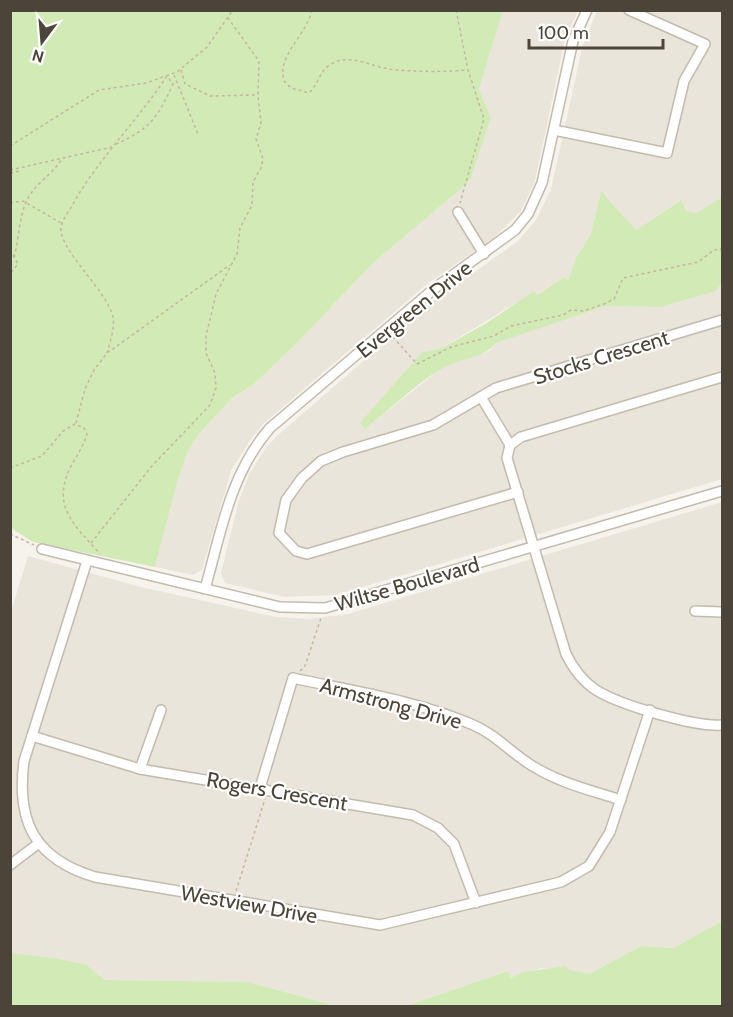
<svg xmlns="http://www.w3.org/2000/svg" width="733" height="1017" font-family="Cabin,sans-serif">
<style>
.residential{fill:#eae5da}
.green{fill:#d2eab5}
.lines{fill:none;stroke-linecap:round;stroke-linejoin:round}
.minor-casing{stroke:#c2bbae;stroke-width:12}
.path{stroke:#c4b79f;stroke-width:1.5;stroke-dasharray:3 3;stroke-linecap:butt}
.minor{stroke:#fff;stroke-width:9}
.labels{text-anchor:middle;dominant-baseline:central;stroke-width:4.5;stroke-linejoin:round;paint-order:stroke}
.street-label{font-size:21px;fill:#4b4439;stroke:#fff}
</style>
<rect width="100%" height="100%" fill="#f6f3ec"/>
<g class="residential">
<polygon points="503,11 578,11 565,39 535,181 521,211 495,237 427,284 264,423 250,440 231,471 202,570 193,575 155,567 177,483 187,453 198,435 232,398 253,385 297,343 372,264 470,181 491,118 479,89"/>
<polygon points="597,11 722,11 722,197 698,213 686,211 680,200 636,230 601,191 591,234 576,258 568,281 564,277 536,295 534,292 440,349 422,352 365,429 444,366 490,351 496,343 606,306 661,307 715,291 722,281 722,479 336,595 284,597 225,583 221,573 239,500 249,475 264,450 277,436 428,305 517,242 536,220 551,189 583,44"/>
<polygon points="722,502 722,921 673,948 641,946 589,974 541,968 511,978 508,971 406,1006 336,1006 249,982 105,980 87,965 11,953 10,615 28,556 141,587 276,617 308,619 348,614"/>
</g>
<g class="green">
<polygon points="11,10 503,11 479,89 491,118 470,181 372,264 297,343 253,385 232,398 198,435 187,453 177,483 155,567 33,542 11,528"/>
<path d="M 601,191 L 636,230 L 681,200 L 686,211 L 697,213 L 722,197 L 722,281 L 716,291 L 661,307 L 606,306 L 496,343 C 483,359 465,357 447,366 C 425,376 386,413 365,429 L 360,423 L 422,352 L 440,349 L 485,324 L 534,291 L 537,295 L 564,277 L 568,281 L 576,258 L 591,234 Z"/>
<polygon points="722,921 722,1006 406,1006 508,971 511,978 524,972 566,966 569,970 589,974 641,946 673,948"/>
<polygon points="11,953 59,959 87,965 105,980 249,982 336,1006 11,1006"/>
</g>
<g class="lines">
<g class="minor-casing">
<g id="minor">
<polyline points="554,130 667,153 684,81 705,44 629,10"/>
<polyline points="458,212 484,254"/>
<path d="M 722,377 L 521,437 L 510,445 L 507,458 L 566,654 C 573,668 582,681 596,690 C 620,705 694,727 722,725"/>
<polyline points="481,397 510,445"/>
<polyline points="518,492 307,554 296,551 279,533 286,500 302,478 321,461 343,452 433,425 496,388 722,320"/>
<polyline points="42,549 280,607 325,608 722,491"/>
<path d="M 87,561 L 24,761 C 16,822 35,859 95,877 L 380,925 L 561,882 L 589,866 L 610,832 L 650,710"/>
<path d="M 205,589 C 221,532 230,474 270,428 L 435,288 L 515,230 L 528,214 L 542,183 L 573,41 L 587,10"/>
<polyline points="695,611 722,612"/>
<polyline points="32,736 140,769 413,815 438,828 454,844 476,903"/>
<polyline points="140,769 161,710"/>
<path d="M 260,788 L 293,678 C 352,691 415,700 471,724 C 494,733 510,752 531,765 C 559,783 590,790 621,800"/>
<polyline points="10,865 39,843"/>
</g>
</g>
<g class="path">
<path d="M 312,10 C 307,35 276,56 284,81 L 291,88 L 309,93 C 318,85 320,70 331,64 C 350,53 370,66 389,69 C 415,72 441,72 468,70"/>
<polyline points="456,10 468,70 484,119 460,203"/>
<polyline points="181,70 185,84 210,96 256,95"/>
<polyline points="174,75 198,134"/>
<polyline points="10,146 99,90 146,83 177,72 207,47 233,10"/>
<polyline points="10,170 112,147"/>
<polyline points="10,173 20,171"/>
<polyline points="10,203 23,201 61,223"/>
<polyline points="10,250 18,264 10,274"/>
<path d="M 14,257 C 19,240 19,218 26,202 C 34,184 52,175 62,159"/>
<polyline points="393,337 417,364 451,347 494,336 511,326 563,315 571,310 583,311 604,304 614,299 623,278 698,262 714,250 722,249"/>
<path d="M 107,353 C 110,342 115,328 113,317 C 106,289 58,249 61,227 C 63,218 70,210 74,202 C 100,157 138,120 167,76 L 173,84 C 157,119 150,129 114,145"/>
<polyline points="76,423 85,389 94,370 107,353 230,265"/>
<path d="M 10,468 L 42,456 L 63,431 L 75,424 L 84,428 L 87,434 C 83,447 76,457 70,468 C 51,508 76,526 100,554"/>
<polyline points="10,534 34,545"/>
<polyline points="91,543 151,467 210,405 216,388 215,373 206,353 206,336 216,294 237,254 240,228 252,205 253,182 261,168 263,159 256,139 261,123 258,95 259,61 228,18"/>
<polyline points="300,671 305,666 321,618"/>
<polyline points="236,891 265,799"/>
</g>
<use href="#minor" class="minor"/>
</g>
<g class="labels">
<g class="street-label">
<text transform="translate(414 309) rotate(-39)">Evergreen Drive</text>
<text transform="translate(601 357) rotate(-17)">Stocks Crescent</text>
<text transform="translate(407 584) rotate(-16)">Wiltse Boulevard</text>
<text transform="translate(391 703) rotate(15)">Armstrong Drive</text>
<text transform="translate(277 791) rotate(10)">Rogers Crescent</text>
<text transform="translate(249 904) rotate(10)">Westview Drive</text>
</g>
</g>
<rect width="733" height="1017" fill="none" stroke="#4b4439" stroke-width="24"/>
<g transform="translate(42 42) rotate(196)" stroke="#ffffff" stroke-width="4.5" paint-order="stroke">
<path d="M0-4.5L10 22L0 15L-10 22Z" fill="#4b4439"/>
<text y="-9" font-size="16" font-weight="bold" text-anchor="middle" fill="#4b4439">N</text>
</g>
<path d="M529 39v9h134v-9" fill="none" stroke="#4b4439" stroke-width="3"/>
<text x="538" y="39" font-size="18" fill="#4b4439" stroke="#ffffff" stroke-width="4.5" paint-order="stroke">100 m</text>
</svg>
